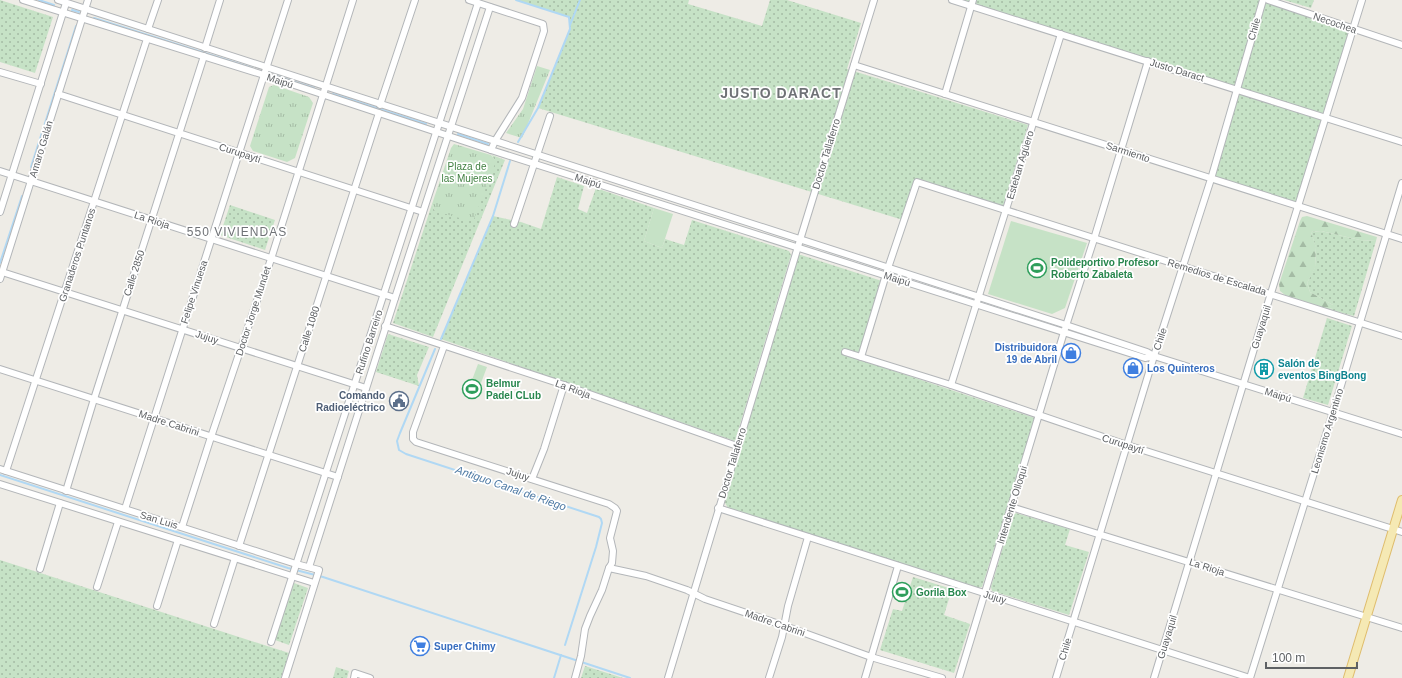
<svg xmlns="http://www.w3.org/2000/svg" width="1402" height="678" font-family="Arial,sans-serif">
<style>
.grass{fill:url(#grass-dots)}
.forest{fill:url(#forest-firs)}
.park{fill:url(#park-tufts)}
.pitch{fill:#c6e2c6}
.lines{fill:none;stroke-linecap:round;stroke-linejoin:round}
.stream{stroke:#b0d8f4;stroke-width:2}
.minor-casing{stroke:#b3b6b9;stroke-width:8}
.major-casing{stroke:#dfbd6d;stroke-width:10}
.minor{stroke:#fff;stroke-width:6}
.major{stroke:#f5e9b4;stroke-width:8}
.labels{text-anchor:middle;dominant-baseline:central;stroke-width:3.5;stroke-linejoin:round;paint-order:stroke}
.street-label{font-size:10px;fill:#5e6164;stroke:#fff}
.park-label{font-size:10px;fill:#418042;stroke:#fff}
.leisure-label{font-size:10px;font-weight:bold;fill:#27864d;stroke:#fff;text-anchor:start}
.shop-label{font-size:10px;font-weight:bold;fill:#366cbe;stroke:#fff;text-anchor:start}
.culture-label{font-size:10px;font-weight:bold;fill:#0d838f;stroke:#fff;text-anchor:start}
.service-label{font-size:10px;font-weight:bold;fill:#4e5e75;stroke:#fff;text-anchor:end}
.water-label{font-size:11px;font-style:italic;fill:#4e7aa4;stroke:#fff}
.quarter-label{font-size:12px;letter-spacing:1px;fill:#6f7276;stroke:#fff}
.district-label{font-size:14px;font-weight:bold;letter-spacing:1px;fill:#6f7276;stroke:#fff}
</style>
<defs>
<pattern id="grass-dots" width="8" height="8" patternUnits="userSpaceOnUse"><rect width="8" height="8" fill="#c6e2c6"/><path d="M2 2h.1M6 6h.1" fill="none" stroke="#a4bba4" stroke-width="1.8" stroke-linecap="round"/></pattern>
<pattern id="forest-firs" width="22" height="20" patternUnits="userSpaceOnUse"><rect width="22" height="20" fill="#c6e2c6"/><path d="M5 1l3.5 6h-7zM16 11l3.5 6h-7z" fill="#a4bba4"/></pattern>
<pattern id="park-tufts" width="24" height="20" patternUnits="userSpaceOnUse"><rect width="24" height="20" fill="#c6e2c6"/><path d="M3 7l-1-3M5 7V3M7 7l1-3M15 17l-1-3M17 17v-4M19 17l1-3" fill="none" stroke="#a4bba4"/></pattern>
</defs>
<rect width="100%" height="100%" fill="#eeece6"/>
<g class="grass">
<polygon points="0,0 53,17 35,73 0,62"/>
<polygon points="516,0 689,0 688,4 762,26 770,0 787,0 861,23 847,69 1028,125 1003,206 917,182 903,220 538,108 570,29 569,17"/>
<polygon points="952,0 1268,0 1353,29 1298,207 1211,179 1237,89"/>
<polygon points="1284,0 1314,0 1311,8"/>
<polygon points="492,155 505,160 433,337 393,323 432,204 435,211 495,161"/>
<polygon points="557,177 584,186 578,209 587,213 596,188 654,208 644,241 662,248 665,239 684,245 692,220 789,251 791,255 735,441 441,339 493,216 521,222 541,229"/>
<polygon points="230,205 275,220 265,250 220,235"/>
<polygon points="1321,231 1360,240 1376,241 1354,316 1328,309 1333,308 1333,305 1310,292 1307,283 1315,267 1316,248 1311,232"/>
<polygon points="799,255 801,255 882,281 858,359 1035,418 982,587 976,588 728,508 724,501"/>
<polygon points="1327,318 1352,326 1328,405 1303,398"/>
<polygon points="388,334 429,347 417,375 419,386 376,372"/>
<polygon points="1016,513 1070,529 1065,545 1089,552 1069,615 992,591 991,587 1012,517"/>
<polygon points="0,560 289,653 281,678 0,678"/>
<polygon points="913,577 952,589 944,615 970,624 954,673 880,650 893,609 902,611"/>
<polygon points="294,583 308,588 289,645 275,640"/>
<polygon points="585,666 623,678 581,678"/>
<polygon points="336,667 349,671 347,678 333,678"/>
</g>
<polygon class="forest" points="1307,216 1377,237 1376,241 1360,240 1321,231 1311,232 1316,247 1315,268 1307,283 1310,292 1333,305 1334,308 1328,309 1285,295 1280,291 1279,284 1300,221 1302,217"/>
<g class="park">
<polygon points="537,66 550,70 522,138 506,133 523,109"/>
<polygon points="274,85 309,97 313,103 295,158 287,162 253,151 250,146 269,87"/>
<polygon points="454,144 491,155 496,161 474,219 470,221 435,211 432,204 451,148"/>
</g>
<g class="pitch">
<polygon points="654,208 673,214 662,248 644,241"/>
<polygon points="1011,221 1087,243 1065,308 1052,314 988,294"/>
<polygon points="478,364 487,367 481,383 472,380"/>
</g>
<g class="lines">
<g class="stream">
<polyline points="39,0 54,5"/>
<polyline points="516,0 569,17 570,29 538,108 518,142"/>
<polyline points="72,10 79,12"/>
<polyline points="94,18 252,68"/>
<polyline points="570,25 580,0"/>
<polyline points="276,76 314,88"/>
<polyline points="333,94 426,124"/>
<polyline points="458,134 488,144"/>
<polyline points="31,167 76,26"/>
<polyline points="0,263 22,196"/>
<polyline points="441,339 493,216 510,161"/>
<polyline points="435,349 400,433 397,441 399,450 406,454 599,517 601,519 602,523 596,547 565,645"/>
<polyline points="0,475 288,568 323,577 630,678"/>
<polyline points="554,678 561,655"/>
</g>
<g class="minor-casing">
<g id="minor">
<polyline points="23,0 264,75 491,150 1145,358 1154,356"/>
<polyline points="58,0 1066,325 1147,352 1154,356 1402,434"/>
<polyline points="469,0 543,24 544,31 522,98 495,141 491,150"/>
<polyline points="952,0 1402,142"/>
<polyline points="1268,0 1402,45"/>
<polyline points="148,29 158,0"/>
<polyline points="205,48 220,0"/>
<polyline points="854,65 1402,239"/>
<polyline points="0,72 41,84"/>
<polyline points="58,94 423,212"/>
<polyline points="945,94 973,0"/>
<polyline points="380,105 415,0"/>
<polyline points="0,171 395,298"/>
<polyline points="0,212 66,3"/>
<polyline points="514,224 550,116"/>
<polyline points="2,272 366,388"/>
<polyline points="0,279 88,0"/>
<polyline points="385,326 564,385 737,446"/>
<polyline points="444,346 413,432 413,439 416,442 609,504 615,508 617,511 610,538 613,551 612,563 609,568 602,590 590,616 585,629 581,656 575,678"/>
<polyline points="845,352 951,385 1127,445 1402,532"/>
<polyline points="861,357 888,268 917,182 1402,336"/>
<polyline points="0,369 338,477"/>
<polyline points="951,385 1061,34"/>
<polyline points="0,469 296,564 319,570 285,678"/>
<polyline points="6,471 147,39"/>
<polyline points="532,479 544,449 564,385"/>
<polyline points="0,484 314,583"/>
<polyline points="66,491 94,399 204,56"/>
<polyline points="1011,507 1402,628"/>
<polyline points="718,508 1250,678"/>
<polyline points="125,509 288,0"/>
<polyline points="182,527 211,437 271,259 353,0"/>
<polyline points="239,546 379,113"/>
<polyline points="309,567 395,298 490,7"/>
<polyline points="609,568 646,576 687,590 705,599 785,626 871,657 942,678"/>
<polyline points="40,569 60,503"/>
<polyline points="97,587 118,522"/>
<polyline points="157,606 178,540"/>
<polyline points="214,624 235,558"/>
<polyline points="271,642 478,3"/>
<polyline points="354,678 355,673 370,678"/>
<polyline points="668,678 800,240 874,0"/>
<polyline points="769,678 782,637 788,606 808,537"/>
<polyline points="865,678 898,566"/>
<polyline points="959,678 1064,332 1094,239 1148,61"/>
<polyline points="1056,678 1154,356 1211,179 1263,0"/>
<polyline points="1154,678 1267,306 1362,0"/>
<polyline points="1250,678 1333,412 1402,183"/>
</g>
</g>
<g class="major-casing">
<polyline id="major" points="1348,678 1402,500"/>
</g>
<use href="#minor" class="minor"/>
<use href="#major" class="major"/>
</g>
<defs>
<g id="stadium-ring" transform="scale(1)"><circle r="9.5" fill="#fff" stroke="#2e9e5b" stroke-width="1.5"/><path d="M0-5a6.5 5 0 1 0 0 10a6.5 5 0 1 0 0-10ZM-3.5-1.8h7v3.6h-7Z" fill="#2e9e5b"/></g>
<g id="shop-ring" transform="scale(1)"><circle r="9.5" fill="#fff" stroke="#3f7fe0" stroke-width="1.5"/><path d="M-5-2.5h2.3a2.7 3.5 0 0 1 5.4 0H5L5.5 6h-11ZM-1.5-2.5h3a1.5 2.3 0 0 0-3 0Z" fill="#3f7fe0"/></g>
<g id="building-ring" transform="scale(1)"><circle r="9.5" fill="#fff" stroke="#0f9aa8" stroke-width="1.5"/><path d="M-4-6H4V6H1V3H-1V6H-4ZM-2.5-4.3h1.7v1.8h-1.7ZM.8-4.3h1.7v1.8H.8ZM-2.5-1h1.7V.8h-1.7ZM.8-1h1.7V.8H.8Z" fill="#0f9aa8"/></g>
<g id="civic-ring" transform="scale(1)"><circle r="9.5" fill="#fff" stroke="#5c6f8a" stroke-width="1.5"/><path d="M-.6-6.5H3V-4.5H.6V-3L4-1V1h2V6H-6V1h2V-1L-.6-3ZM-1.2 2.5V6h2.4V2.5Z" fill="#5c6f8a"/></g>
<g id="supermarket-ring" transform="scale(1)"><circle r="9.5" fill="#fff" stroke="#3f7fe0" stroke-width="1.5"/><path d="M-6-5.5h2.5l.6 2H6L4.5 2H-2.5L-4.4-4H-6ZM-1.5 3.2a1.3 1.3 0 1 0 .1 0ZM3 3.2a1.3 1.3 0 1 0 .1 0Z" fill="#3f7fe0"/></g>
</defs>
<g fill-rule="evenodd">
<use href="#stadium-ring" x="1037" y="268"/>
<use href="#shop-ring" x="1071" y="353"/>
<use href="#shop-ring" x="1133" y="368"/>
<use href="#building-ring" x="1264" y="369"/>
<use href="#stadium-ring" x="472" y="389"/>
<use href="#civic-ring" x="399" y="401"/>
<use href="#stadium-ring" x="902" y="592"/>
<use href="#supermarket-ring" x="420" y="646"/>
</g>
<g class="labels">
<g class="street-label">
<text transform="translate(1335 23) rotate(19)">Necochea</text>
<text transform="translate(1254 29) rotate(-74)">Chile</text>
<text transform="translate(1177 70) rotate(17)">Justo Daract</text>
<text transform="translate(280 81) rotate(18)">Maipú</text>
<text transform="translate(41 149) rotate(-73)">Amaro Galán</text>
<text transform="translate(1128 152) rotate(18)">Sarmiento</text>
<text transform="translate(240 153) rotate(18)">Curupaytí</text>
<text transform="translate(826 154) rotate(-73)">Doctor Tallaferro</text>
<text transform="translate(1020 165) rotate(-73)">Esteban Agüero</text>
<text transform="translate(588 181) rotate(18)">Maipú</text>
<text transform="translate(152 220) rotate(18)">La Rioja</text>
<text transform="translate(77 255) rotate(-72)">Granaderos Puntanos</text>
<text transform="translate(134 273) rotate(-72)">Calle 2850</text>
<text transform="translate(1217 277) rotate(17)">Remedios de Escalada</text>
<text transform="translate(897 279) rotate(17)">Maipú</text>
<text transform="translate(194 292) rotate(-72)">Felipe Vinuesa</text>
<text transform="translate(253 311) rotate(-72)">Doctor Jorge Mundet</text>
<text transform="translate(1261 327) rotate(-73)">Guayaquil</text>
<text transform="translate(309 329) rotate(-72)">Calle 1080</text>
<text transform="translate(207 337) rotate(18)">Jujuy</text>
<text transform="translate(1160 339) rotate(-72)">Chile</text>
<text transform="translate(369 342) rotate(-72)">Rufino Barreiro</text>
<text transform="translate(573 389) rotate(20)">La Rioja</text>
<text transform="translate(1278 395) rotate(17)">Maipú</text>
<text transform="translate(169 423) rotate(18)">Madre Cabrini</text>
<text transform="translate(1327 431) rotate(-73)">Leonismo Argentino</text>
<text transform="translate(1123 444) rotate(18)">Curupaytí</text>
<text transform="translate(732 463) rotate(-73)">Doctor Tallaferro</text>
<text transform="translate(518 474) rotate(18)">Jujuy</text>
<text transform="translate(1012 505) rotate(-73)">Intendente Olloqui</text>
<text transform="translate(159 520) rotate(17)">San Luis</text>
<text transform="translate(1207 567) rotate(18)">La Rioja</text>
<text transform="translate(995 597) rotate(17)">Jujuy</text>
<text transform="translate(775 623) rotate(19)">Madre Cabrini</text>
<text transform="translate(1167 637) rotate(-73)">Guayaquil</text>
<text transform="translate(1065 649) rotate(-73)">Chile</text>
</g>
<g class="park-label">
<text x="467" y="166">Plaza de<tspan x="467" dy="12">las Mujeres</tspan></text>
</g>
<g class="leisure-label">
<text x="1051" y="262">Polideportivo Profesor<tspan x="1051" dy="12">Roberto Zabaleta</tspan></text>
<text x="486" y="383">Belmur<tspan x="486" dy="12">Padel CLub</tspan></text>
<text x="916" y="592">Gorila Box</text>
</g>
<g class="shop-label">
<text x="1057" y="347" text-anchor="end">Distribuidora<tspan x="1057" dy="12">19 de Abril</tspan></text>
<text x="1147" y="368">Los Quinteros</text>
<text x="434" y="646">Super Chimy</text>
</g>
<g class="culture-label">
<text x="1278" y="363">Salón de<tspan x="1278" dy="12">eventos BingBong</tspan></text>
</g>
<g class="service-label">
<text x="385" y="395">Comando<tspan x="385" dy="12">Radioeléctrico</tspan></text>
</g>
<g class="water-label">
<text transform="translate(511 488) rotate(19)">Antiguo Canal de Riego</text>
</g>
<g class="quarter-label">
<text x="237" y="232">550 VIVIENDAS</text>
</g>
<g class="district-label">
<text x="781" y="93">JUSTO DARACT</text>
</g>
</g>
<path d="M1266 662v6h91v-6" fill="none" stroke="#5e6164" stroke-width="2"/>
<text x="1272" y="662" font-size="12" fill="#5e6164" stroke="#ffffff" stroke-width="3" paint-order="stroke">100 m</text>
</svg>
